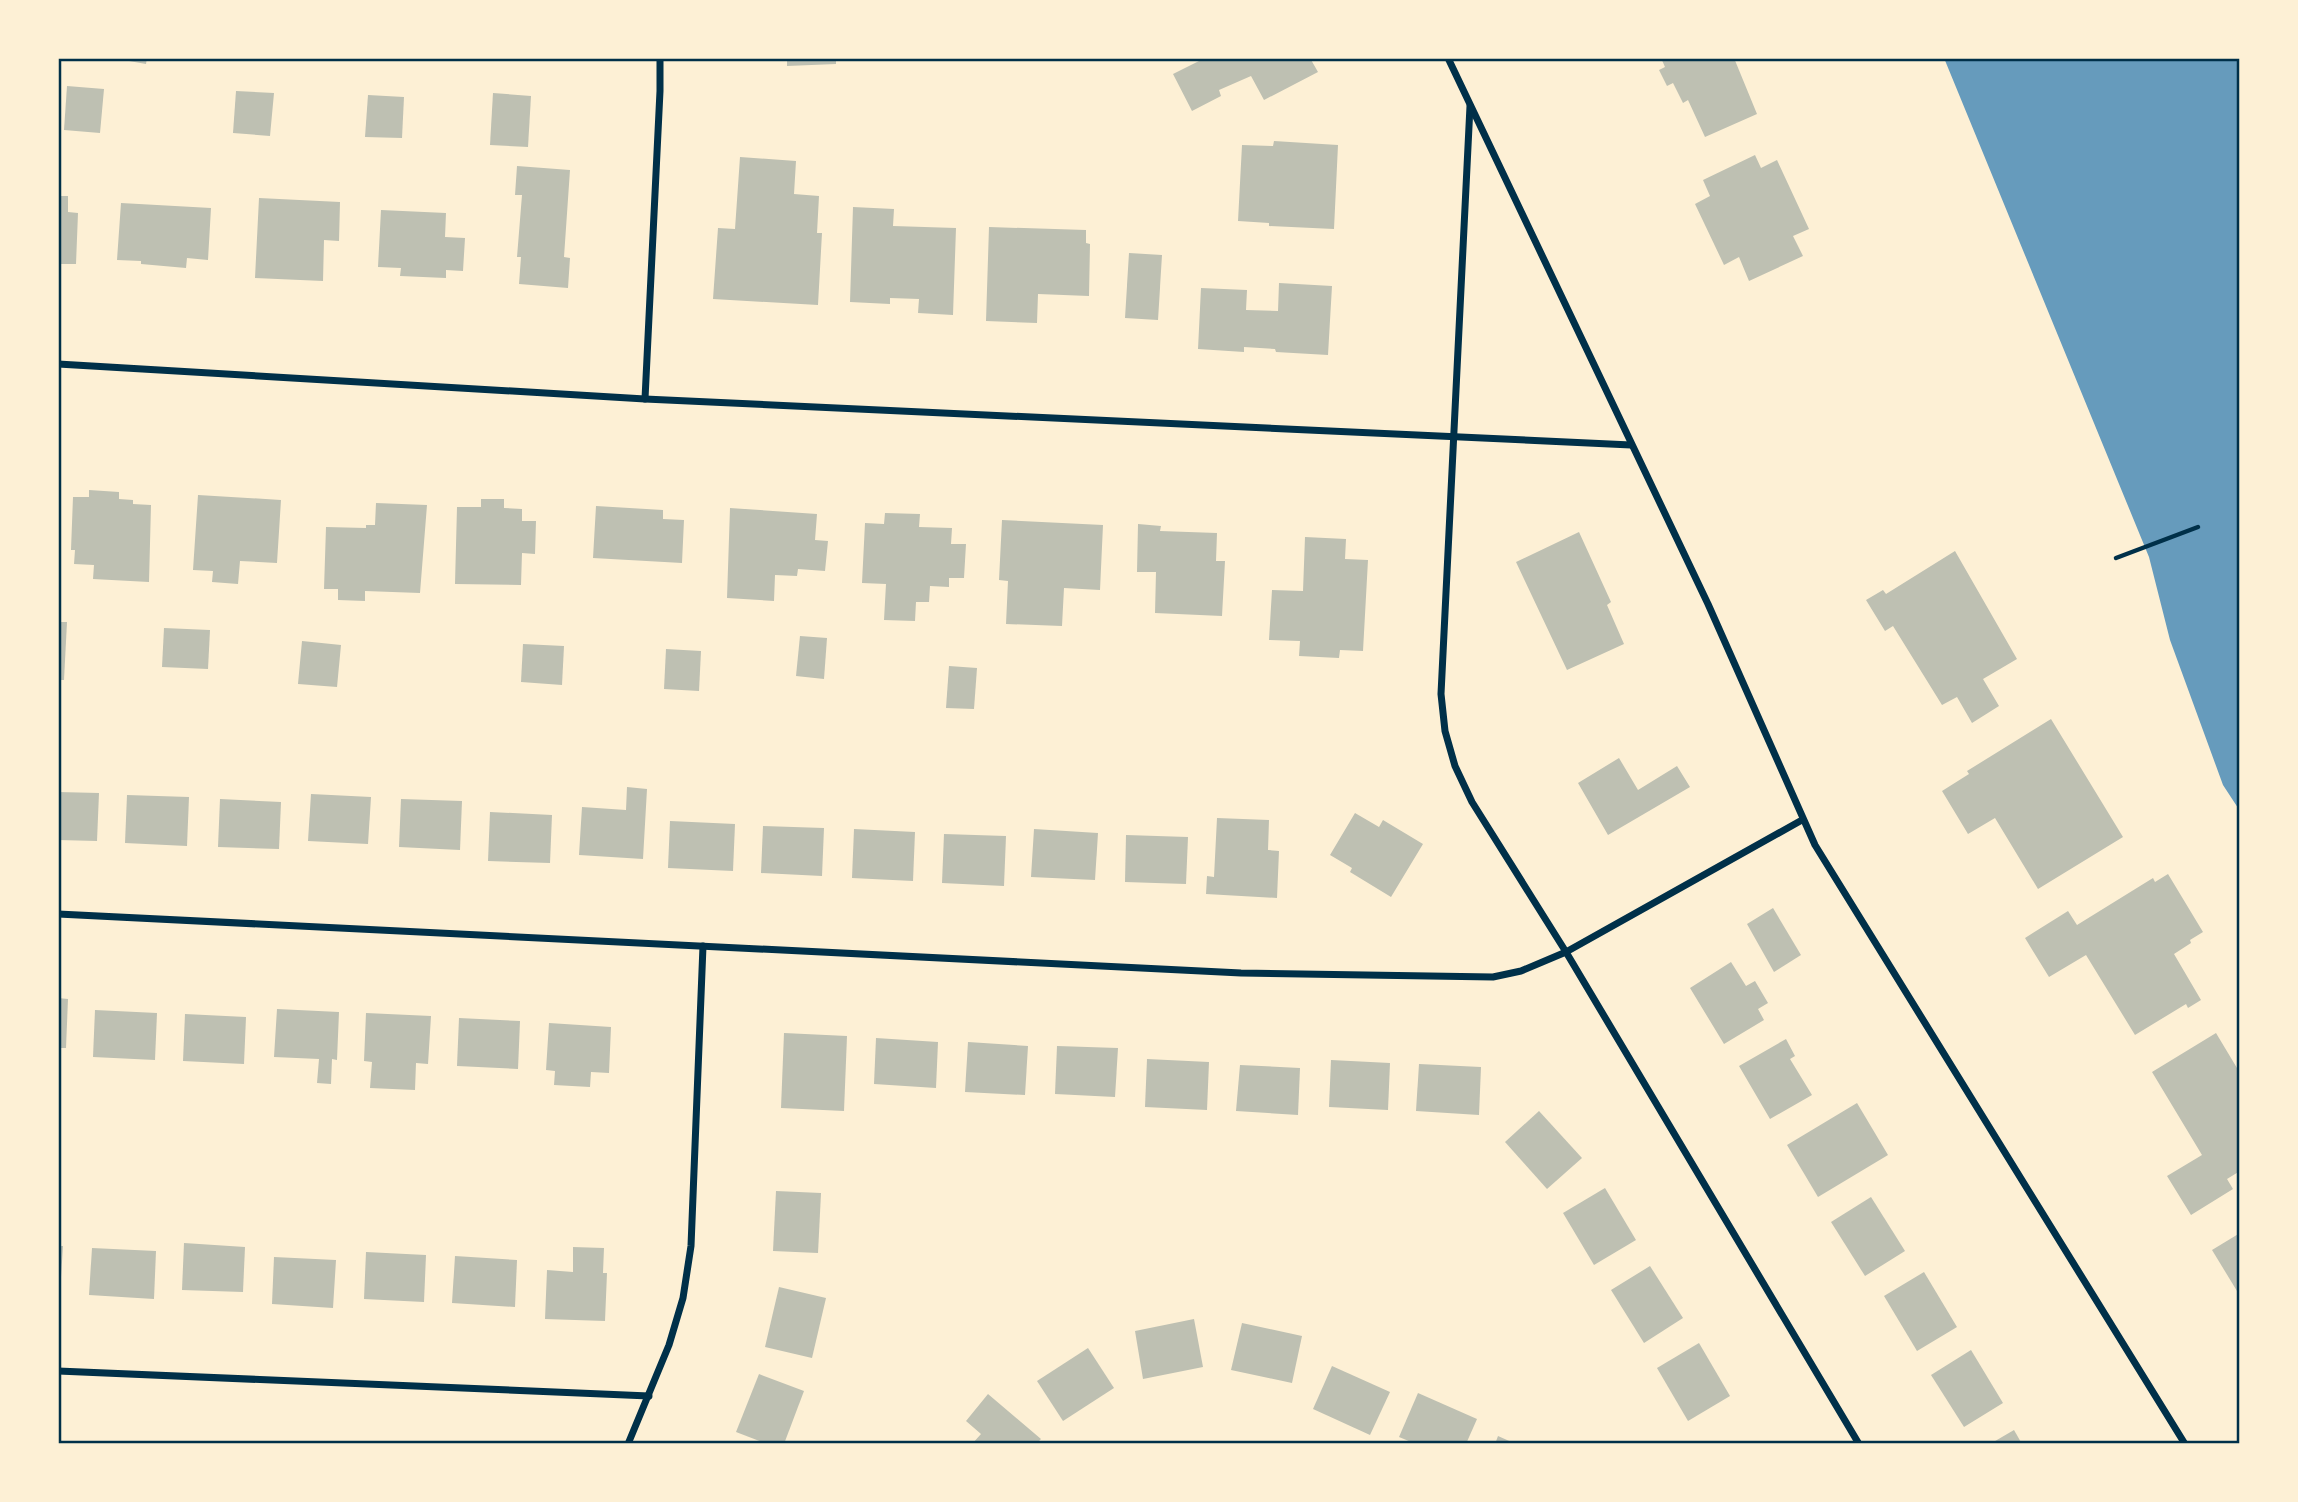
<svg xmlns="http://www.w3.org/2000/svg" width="2298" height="1502" font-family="'Roboto Condensed',sans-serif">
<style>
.water{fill:#669bbc}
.building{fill:#bec0b2}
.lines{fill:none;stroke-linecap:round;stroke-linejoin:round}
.path{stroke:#003049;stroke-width:4.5}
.minor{stroke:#003049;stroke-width:7}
.neatline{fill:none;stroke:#003049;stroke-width:2.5}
</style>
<rect width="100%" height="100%" fill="#fdf0d5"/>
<polygon class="water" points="1944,58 2240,58 2240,811 2223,785 2170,640 2149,557"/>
<g class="building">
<polygon points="112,58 147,58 146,64"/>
<polygon points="787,58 836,58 836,64 787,66"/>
<polygon points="1205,58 1208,61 1214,58 1310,58 1318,72 1264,100 1251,76 1219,90 1221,96 1192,111 1173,74"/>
<polygon points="1661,58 1734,58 1757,114 1705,137 1688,100 1683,103 1673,83 1667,86 1659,70 1665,67"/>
<polygon points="67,86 104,89 100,133 64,130"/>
<polygon points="236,91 274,93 270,136 233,133"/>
<polygon points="493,93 531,96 528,147 490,145"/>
<polygon points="368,95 404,97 402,138 365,137"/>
<polygon points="1274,141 1338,145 1334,229 1269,226 1269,223 1238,221 1242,145 1273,146"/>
<polygon points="1755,155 1761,168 1777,160 1809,229 1793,236 1803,256 1749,281 1739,257 1724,265 1695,204 1710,196 1703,180"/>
<polygon points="740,157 796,161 794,194 819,196 817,233 822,233 818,305 713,299 718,228 735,229"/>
<polygon points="517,166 570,170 564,257 570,258 568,288 519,284 521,257 517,257 522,195 515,195"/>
<polygon points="58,196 68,196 68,212 78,213 76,264 61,264 61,269 58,269"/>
<polygon points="259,198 340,202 339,241 324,240 323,281 255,278"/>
<polygon points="121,203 211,208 208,260 187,258 186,268 141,264 141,261 117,260"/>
<polygon points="853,207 894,209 893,226 956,228 953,315 918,313 919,299 890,298 890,304 850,302"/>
<polygon points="381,210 446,213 445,237 465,238 463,271 446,270 446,278 400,276 401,268 378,267"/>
<polygon points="989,227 1086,230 1086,243 1090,244 1089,296 1038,294 1037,323 986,321"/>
<polygon points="1129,253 1162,255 1158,320 1125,318"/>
<polygon points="1279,283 1332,286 1328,355 1276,352 1275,349 1244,347 1244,352 1198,349 1201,288 1247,290 1246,310 1278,311"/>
<polygon points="89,490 119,492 119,499 133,500 133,504 151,505 149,582 93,579 94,565 74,564 75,550 71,550 73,497 89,497"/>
<polygon points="198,495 281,500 277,563 240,561 238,584 212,582 213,571 193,570"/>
<polygon points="481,499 504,499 504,508 522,509 522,521 536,521 535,554 522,553 521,585 455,584 457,507 481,507"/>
<polygon points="376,503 427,505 420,593 365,591 365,601 338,600 338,589 324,589 326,527 366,528 366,525 375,525"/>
<polygon points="596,506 663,510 663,519 684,520 682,563 593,558"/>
<polygon points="730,508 817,514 815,540 828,541 825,571 798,569 797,576 775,575 774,601 727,598"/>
<polygon points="885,513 920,514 919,527 952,528 951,544 966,544 964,578 949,578 949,587 930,586 929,602 916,602 915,621 884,620 886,584 862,583 865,523 884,524"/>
<polygon points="1002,520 1103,525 1100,590 1064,588 1062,626 1006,624 1008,581 999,580"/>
<polygon points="1138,524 1161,526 1160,531 1217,533 1216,561 1225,561 1222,616 1155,613 1156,572 1137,572"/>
<polygon points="1579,532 1611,602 1607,605 1624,644 1567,670 1516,562"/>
<polygon points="1305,537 1346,539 1345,559 1368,560 1363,651 1340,650 1339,658 1299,656 1300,641 1269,640 1272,590 1303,591"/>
<polygon points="1955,551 2017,659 1983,679 1999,706 1972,723 1957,697 1942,705 1893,626 1885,631 1866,600 1883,590 1886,594"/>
<polygon points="58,622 67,622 64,680 58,680"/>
<polygon points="164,628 210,630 208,669 162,667"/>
<polygon points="800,636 827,638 824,679 796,676"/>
<polygon points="302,641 341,645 337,687 298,684"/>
<polygon points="523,644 564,646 562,685 521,682"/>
<polygon points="666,649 701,651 699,691 664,689"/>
<polygon points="949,666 977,668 974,709 946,708"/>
<polygon points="2051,719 2123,837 2038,889 1995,818 1968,834 1942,791 1969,774 1967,771"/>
<polygon points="1619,758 1638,790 1677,766 1690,787 1608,835 1578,783"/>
<polygon points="627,787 647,789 643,859 579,855 582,807 626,810"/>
<polygon points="58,792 99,793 97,841 58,840"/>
<polygon points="311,794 371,797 368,844 308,841"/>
<polygon points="127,795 189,797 187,846 125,843"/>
<polygon points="220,799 281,802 279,849 218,847"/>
<polygon points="401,799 462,801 460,850 399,847"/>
<polygon points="490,812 552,815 550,863 488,861"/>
<polygon points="1355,813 1379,827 1383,820 1423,844 1391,897 1350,872 1352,868 1330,855"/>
<polygon points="1217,818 1269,820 1268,850 1279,851 1277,898 1206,894 1207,876 1214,877"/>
<polygon points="670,821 735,824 733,871 668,868"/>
<polygon points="763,826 824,828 822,876 761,873"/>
<polygon points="854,829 915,832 913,881 852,878"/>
<polygon points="1034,829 1098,833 1095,880 1031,877"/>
<polygon points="944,834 1006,836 1004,886 942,883"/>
<polygon points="1126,835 1188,837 1186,884 1125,882"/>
<polygon points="2168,874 2203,932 2190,940 2191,943 2174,954 2201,1000 2188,1008 2186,1004 2135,1035 2086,955 2049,977 2025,938 2068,911 2077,925 2153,878 2155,882"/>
<polygon points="1773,908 1801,955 1774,972 1747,924"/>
<polygon points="1731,962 1746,986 1755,981 1768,1003 1758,1009 1764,1020 1724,1044 1690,988"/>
<polygon points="58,998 68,999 66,1048 58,1048"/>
<polygon points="277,1009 339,1012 337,1060 332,1059 331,1084 317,1083 319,1059 274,1057"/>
<polygon points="95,1010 157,1013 155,1060 93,1057"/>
<polygon points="366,1013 431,1016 428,1064 416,1063 415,1090 370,1088 372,1062 364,1061"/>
<polygon points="185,1014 246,1017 244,1064 183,1061"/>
<polygon points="459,1018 520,1021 518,1069 457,1066"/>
<polygon points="549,1023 611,1027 609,1073 591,1072 590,1087 554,1085 555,1071 546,1070"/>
<polygon points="784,1033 847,1036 844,1111 781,1108"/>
<polygon points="2216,1033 2240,1073 2240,1171 2227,1179 2233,1189 2191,1215 2167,1176 2202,1155 2152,1072"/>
<polygon points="876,1038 938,1042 936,1088 874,1084"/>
<polygon points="1786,1039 1795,1056 1790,1059 1812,1095 1770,1119 1739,1066"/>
<polygon points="968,1042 1028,1046 1025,1095 965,1092"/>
<polygon points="1057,1046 1118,1048 1115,1097 1055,1094"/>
<polygon points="1147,1059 1209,1062 1207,1110 1145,1107"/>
<polygon points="1331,1060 1390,1063 1388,1110 1329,1107"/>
<polygon points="1419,1064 1481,1067 1479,1115 1416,1111"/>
<polygon points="1240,1065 1300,1068 1298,1115 1236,1111"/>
<polygon points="1857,1103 1888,1155 1818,1197 1787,1145"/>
<polygon points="1539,1111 1582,1158 1547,1189 1505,1142"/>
<polygon points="1605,1188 1636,1240 1594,1265 1563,1213"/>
<polygon points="776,1191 821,1193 818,1253 773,1251"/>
<polygon points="1871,1197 1905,1251 1865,1276 1831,1222"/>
<polygon points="2240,1233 2240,1290 2237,1291 2212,1250"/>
<polygon points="184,1243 245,1247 243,1292 182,1290"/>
<polygon points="58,1246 63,1246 60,1293 58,1293"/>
<polygon points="573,1247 604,1248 603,1273 607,1273 605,1321 545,1319 547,1270 573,1272"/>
<polygon points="92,1248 156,1251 154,1299 89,1295"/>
<polygon points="366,1252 426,1255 424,1302 364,1299"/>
<polygon points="455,1256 517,1260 515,1307 452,1303"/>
<polygon points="274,1257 336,1260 333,1308 272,1304"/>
<polygon points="1650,1266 1683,1318 1644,1343 1611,1290"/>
<polygon points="1924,1272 1957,1327 1917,1351 1884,1296"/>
<polygon points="779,1287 826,1298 812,1358 765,1347"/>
<polygon points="1194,1319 1203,1367 1143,1379 1135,1331"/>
<polygon points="1242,1323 1302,1336 1292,1383 1231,1370"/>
<polygon points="1699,1343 1730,1396 1688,1421 1657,1368"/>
<polygon points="1088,1348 1114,1388 1063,1421 1037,1381"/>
<polygon points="1971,1350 2003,1403 1964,1427 1931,1375"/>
<polygon points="1332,1366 1390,1392 1370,1435 1313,1409"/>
<polygon points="759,1374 804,1391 784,1444 767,1444 736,1432"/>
<polygon points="1418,1393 1477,1419 1466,1444 1416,1444 1399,1437"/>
<polygon points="988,1394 1041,1439 1036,1444 972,1444 981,1434 966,1421"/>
<polygon points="2014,1430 2022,1444 1990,1444"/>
<polygon points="1498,1436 1516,1444 1495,1444"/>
</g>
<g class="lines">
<polyline class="path" points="2116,558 2198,527"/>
<g class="minor">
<polyline points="1448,58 1708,604 1815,845 2185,1444"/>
<polyline points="1470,106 1441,694 1445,731 1455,766 1472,802 1566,952 1859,1444"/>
<polyline points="58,364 645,399 1631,445"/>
<polyline points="645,399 660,91 660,58"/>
<polyline points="58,914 1241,973 1493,977 1521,971 1566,952 1802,820"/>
<polyline points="58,1371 649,1396"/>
<polyline points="628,1444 669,1345 683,1298 691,1246 703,946"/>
</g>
</g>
<rect width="2298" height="1502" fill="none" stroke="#fdf0d5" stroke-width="119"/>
<rect x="60" y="60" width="2178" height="1382" class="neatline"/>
</svg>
